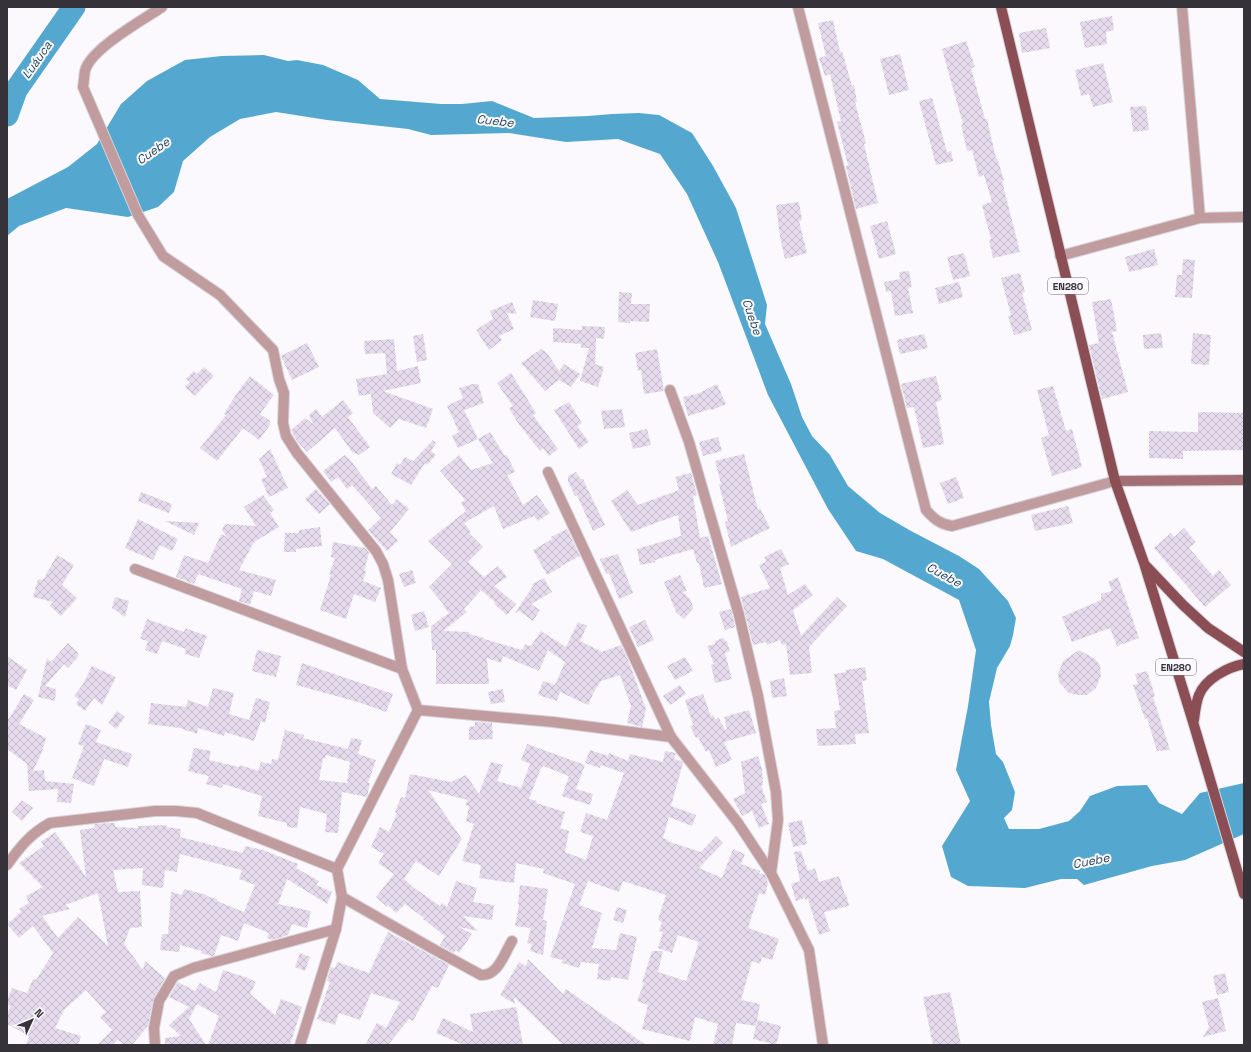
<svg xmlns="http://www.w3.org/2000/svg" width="1251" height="1052" font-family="'Space Grotesk',sans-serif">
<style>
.water{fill:#54a8cf}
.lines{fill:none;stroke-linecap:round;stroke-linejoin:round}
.river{stroke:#54a8cf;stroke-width:23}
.building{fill:url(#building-cross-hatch);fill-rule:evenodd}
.minor-casing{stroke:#d7d5da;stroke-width:12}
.secondary-casing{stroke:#d7d5da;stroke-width:12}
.primary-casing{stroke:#d7d5da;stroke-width:12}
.minor{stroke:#c19c9f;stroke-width:10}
.secondary{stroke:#a36e74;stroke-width:10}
.primary{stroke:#8c4e55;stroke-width:10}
.labels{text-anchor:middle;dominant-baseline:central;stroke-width:4;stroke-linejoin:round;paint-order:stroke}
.shield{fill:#fbf9fd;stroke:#706e74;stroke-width:1}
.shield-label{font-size:10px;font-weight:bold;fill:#353239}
.water-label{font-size:12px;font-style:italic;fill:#1f4455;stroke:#fbf9fd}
</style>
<defs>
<pattern id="building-cross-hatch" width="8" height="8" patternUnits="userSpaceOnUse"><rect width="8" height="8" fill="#e5dbec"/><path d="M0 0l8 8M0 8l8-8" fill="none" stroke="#c5bccb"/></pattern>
</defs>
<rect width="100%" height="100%" fill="#fbf9fd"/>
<polygon class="water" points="264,55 288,61 297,60 323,65 358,80 380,99 441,104 462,104 492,101 534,118 588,116 612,114 639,113 659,115 692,133 713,166 736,208 767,305 765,324 791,384 802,417 812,436 830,455 848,486 880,513 911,531 959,556 979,569 1008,601 1016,618 1013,635 1010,646 997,668 989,702 991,725 996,754 1003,762 1015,792 1012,810 1004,818 1009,829 1039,829 1069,821 1080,811 1090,796 1117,786 1147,785 1159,803 1182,814 1200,793 1244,783 1244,834 1185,860 1152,866 1084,885 1077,879 1061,879 1025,888 968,886 951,877 942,846 970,801 956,770 968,706 976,650 959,600 883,559 856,551 828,509 768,395 718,262 687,194 660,154 618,139 566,142 509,133 431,135 408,129 327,120 276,112 240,119 210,137 183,161 174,192 158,207 128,217 66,208 19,226 7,236 7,199 68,167 97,144 121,104 147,81 185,60 222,56"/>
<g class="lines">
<polyline class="river" points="7,115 16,90 74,7"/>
</g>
<g class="building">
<polygon points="1112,16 1114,30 1106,32 1107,44 1085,48 1080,22"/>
<polygon points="833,20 840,52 842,51 852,86 854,85 857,102 855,102 866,143 864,144 878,203 856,209 846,166 848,165 837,122 841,121 830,74 825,76 819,58 826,56 818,23"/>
<polygon points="1046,28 1050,48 1022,53 1019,33"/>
<polygon points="966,41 975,67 971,68 985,119 987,119 996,158 997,158 1004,180 1002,181 1020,252 993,258 989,240 991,239 982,205 992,202 984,175 979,177 972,150 967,151 961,124 963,124 942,49"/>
<polygon points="900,54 909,90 889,95 880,59"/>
<polygon points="1103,63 1113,102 1093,107 1089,94 1081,96 1075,70"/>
<polygon points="932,98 947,152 951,151 953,161 936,165 919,101"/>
<polygon points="1146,106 1149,130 1133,132 1130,107"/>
<polygon points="799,202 802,220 799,221 807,253 785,259 780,237 776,205"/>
<polygon points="887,221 896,254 879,259 870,226"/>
<polygon points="1154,249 1158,265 1129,272 1125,257"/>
<polygon points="964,253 970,276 953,280 947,257"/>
<polygon points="1183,259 1195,260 1192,298 1175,297 1177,275 1182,275"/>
<polygon points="909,271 912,287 908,288 913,313 895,316 891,291 886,292 884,282 900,279 899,272"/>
<polygon points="1020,273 1025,292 1022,293 1032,330 1014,335 1008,316 1011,315 1001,278"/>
<polygon points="959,282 963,297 939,304 935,288"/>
<polygon points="619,292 632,293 631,304 650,304 649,322 630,321 630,323 618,322"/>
<polygon points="1111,299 1117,331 1112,332 1128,392 1102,399 1089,345 1099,343 1092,302"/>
<polygon points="533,300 558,304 555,321 530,317"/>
<polygon points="512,302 517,314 507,313 514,329 499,336 502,340 489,350 476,330 493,319 490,311"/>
<polygon points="582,326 605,327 604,339 596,338 595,364 604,367 598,387 580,381 589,348 581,348 581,344 553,342 553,328 582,330"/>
<polygon points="1161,333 1163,348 1144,349 1143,335"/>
<polygon points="1193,333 1211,335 1209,365 1191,364"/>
<polygon points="423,334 427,360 417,362 413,336"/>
<polygon points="924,334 928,348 900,354 897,340"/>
<polygon points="394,339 397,371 418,366 421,383 383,391 433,409 426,428 399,419 390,428 373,413 371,394 359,396 356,379 387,374 385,353 365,354 364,341"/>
<polygon points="307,343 319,367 292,380 281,356"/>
<polygon points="541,349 547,353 559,371 564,364 580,374 571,387 559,380 545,391 521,363"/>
<polygon points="657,349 664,391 644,394 641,370 638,371 635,353"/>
<polygon points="204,367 214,376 195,396 185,387 190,382 186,379 194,371 197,374"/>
<polygon points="511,373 536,413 533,415 558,449 549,456 543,448 540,451 518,423 509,408 513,406 497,383"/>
<polygon points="250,376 274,395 260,414 270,421 270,425 259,440 243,428 217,461 200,448 226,415 224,414 237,393"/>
<polygon points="936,376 942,400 936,402 944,444 923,448 914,407 907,408 901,384"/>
<polygon points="473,384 478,384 484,403 464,410 478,439 458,448 452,436 459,432 447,406 463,398 459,388"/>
<polygon points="717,384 726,404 712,410 711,409 688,416 683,397 697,394"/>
<polygon points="1053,386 1066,431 1072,429 1082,467 1052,476 1041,438 1049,435 1037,390"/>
<polygon points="343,400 353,413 348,417 370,447 359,455 352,452 335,428 307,452 297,441 291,430 305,418 313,424 309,415 316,409 322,417"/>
<polygon points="569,402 582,423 577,426 589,442 579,449 554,410"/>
<polygon points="622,409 625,427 604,429 601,411"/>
<polygon points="1198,412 1243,413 1244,450 1183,451 1183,459 1149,458 1149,431 1198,432"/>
<polygon points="647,429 651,445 633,449 629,433"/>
<polygon points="490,432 505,456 507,455 515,472 507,475 523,505 537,495 550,513 538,521 534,516 503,529 494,506 464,523 471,532 469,533 483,547 468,562 484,577 498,566 507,577 494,586 516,604 507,615 494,604 496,603 481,590 464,609 467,612 443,631 469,632 469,634 484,638 484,639 522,650 525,644 531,646 541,631 566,647 578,622 587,626 580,641 602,652 621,645 629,662 646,709 642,727 627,723 631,706 620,675 601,681 595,690 588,705 560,692 557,701 538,695 543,681 555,685 565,662 548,650 539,671 503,656 501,663 487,658 489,684 436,684 436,650 432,650 431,626 449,613 443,606 444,605 429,587 452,564 428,541 466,511 461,503 465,500 440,471 459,455 471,470 493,463 478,439"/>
<polygon points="718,437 722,451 703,456 699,442"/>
<polygon points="433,440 436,443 431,451 436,455 427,465 425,463 411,485 391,474 397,463 400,465 405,457 413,461"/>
<polygon points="270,449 288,488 269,497 261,479 267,477 259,459"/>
<polygon points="744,454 758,510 760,508 770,528 731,547 725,522 728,521 719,484 721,484 715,461"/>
<polygon points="345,455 351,461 372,489 376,486 392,505 397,499 409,509 390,532 398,541 387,551 368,530 381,518 352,485 347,489 338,477 331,482 323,471"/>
<polygon points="576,472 581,479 583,479 605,525 593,531 577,495 575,496 568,481 568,476"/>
<polygon points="691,473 697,495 693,496 700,538 708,536 722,584 704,588 699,563 697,563 693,549 655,560 655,562 640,565 637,549 681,536 678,515 631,532 611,501 627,490 638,505 679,490 675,477"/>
<polygon points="956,477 964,498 948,504 940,483"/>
<polygon points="316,489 330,504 319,514 305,499"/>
<polygon points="141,492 172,504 169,513 138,501"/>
<polygon points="263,495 274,510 270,513 279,527 254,542 239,570 276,580 271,596 254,591 250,605 239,601 242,589 198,574 194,584 176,577 184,555 208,563 221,534 227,537 222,530 225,524 256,526 244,507"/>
<polygon points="1068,506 1073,523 1035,531 1031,515"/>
<polygon points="138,519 178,539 172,551 160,545 153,560 125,548"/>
<polygon points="165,521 199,523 194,535"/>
<polygon points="320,527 322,546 296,549 296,552 284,552 285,533 299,533 299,530"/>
<polygon points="1184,528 1196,542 1189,548 1213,576 1219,570 1231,585 1205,607 1154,548 1171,533 1174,537"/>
<polygon points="567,529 580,556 561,566 561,567 547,575 533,550 552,539 551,537"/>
<polygon points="333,542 365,548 369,553 364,571 366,571 363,581 381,588 375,602 354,594 346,619 320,610 331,575 329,574 335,558 331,557"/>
<polygon points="781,549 789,564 780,568 788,595 805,584 813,595 793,610 801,636 837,597 847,606 809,647 812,673 790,675 786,644 782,645 780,640 767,645 766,642 753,645 741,597 770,588 759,565 766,562 764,557"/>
<polygon points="618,554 633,593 619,599 609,573 606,574 600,559"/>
<polygon points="57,555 74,565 62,585 77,598 61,616 50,606 53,602 33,597 38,579 43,580"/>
<polygon points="412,570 416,583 404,587 399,574"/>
<polygon points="680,575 687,591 683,592 690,599 693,606 693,609 684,619 676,612 664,582"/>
<polygon points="1118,577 1139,638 1117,646 1110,628 1072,642 1062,617 1101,600 1101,594 1112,591 1108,582"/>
<polygon points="544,578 552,592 531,604 540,610 533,621 519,611 515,613 533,586 532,584"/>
<polygon points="115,597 129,601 125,617 112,608"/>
<polygon points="731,609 735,627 725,630 719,612"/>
<polygon points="424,611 429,627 415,631 411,615"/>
<polygon points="147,619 184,632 185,628 207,636 199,658 185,654 186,649 162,641 157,654 145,650 148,641 140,639"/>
<polygon points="645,620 654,640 638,647 629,627"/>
<polygon points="723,638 727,642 730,651 725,653 732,679 715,683 711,665 714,664 707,646 715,644 715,641"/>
<polygon points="68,643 78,653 78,657 68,668 64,664 45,686 56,689 55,701 38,697 47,658 51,662"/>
<polygon points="257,650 281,656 276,677 252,671"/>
<polygon points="1079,650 1095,659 1100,665 1101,675 1096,688 1087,695 1078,695 1069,693 1059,682 1058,674 1063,661"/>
<polygon points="7,656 27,670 16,690 7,685"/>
<polygon points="685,657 693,671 675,680 667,666"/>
<polygon points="302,663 393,694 386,712 358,702 296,685"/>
<polygon points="92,666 116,677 102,705 94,698 85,711 76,704 79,699 74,696 83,684"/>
<polygon points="865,667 867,680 862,681 869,733 855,734 856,744 818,746 816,729 836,728 834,711 840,710 834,674 846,672 846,670"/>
<polygon points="1147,671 1155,696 1153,697 1170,750 1157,751 1147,718 1145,719 1133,685 1138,684 1135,674"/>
<polygon points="784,678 787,696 772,698 770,681"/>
<polygon points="680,685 686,694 670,705 663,696"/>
<polygon points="213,688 234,693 229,714 249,720 256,698 270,702 265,723 261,721 254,741 225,732 224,736 198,728 197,734 180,728 148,724 151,703 186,707 188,700 208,707"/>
<polygon points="503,689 505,702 491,704 488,692"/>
<polygon points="24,694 34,700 19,724 46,738 42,752 33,771 44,770 45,781 74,784 71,803 57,802 58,789 29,791 27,764 7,749 7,718 9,719"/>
<polygon points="703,694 711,716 713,715 715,719 719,718 725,730 727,729 724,717 749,710 756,733 724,742 732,760 716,767 709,750 706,752 698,737 696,738 690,726 693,725 685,700"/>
<polygon points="117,711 125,717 116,729 108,723"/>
<polygon points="475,722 492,723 493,739 469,740 469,727 475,726"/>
<polygon points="86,724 101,730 96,742 132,754 128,767 104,759 94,786 72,778 84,746 78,744"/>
<path d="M 285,730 L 304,735 L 303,738 L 348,749 L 351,738 L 362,740 L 358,754 L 376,760 L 368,783 L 370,783 L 367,797 L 342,792 L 338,833 L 325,832 L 327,814 L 300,807 L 297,828 L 287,827 L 287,823 L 258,816 L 262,796 L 223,784 L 222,788 L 206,784 L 209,776 L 188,771 L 194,748 L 211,751 L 209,760 L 239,767 L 240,765 L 258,771 L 261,762 L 271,764 L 272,759 L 278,760 ZM 326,755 L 350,762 L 347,783 L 319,780 L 323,758 L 325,759 Z"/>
<polygon points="527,744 585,765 576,789 593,794 590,805 562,796 569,776 543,766 542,768 541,768 529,799 537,801 536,803 565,812 560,828 569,831 565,852 586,860 593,836 580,832 586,813 607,820 624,773 601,765 600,768 585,763 590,750 608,756 609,753 628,761 630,754 663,762 665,751 676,753 674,759 681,761 683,763 671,806 696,815 692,826 669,817 663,838 668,840 667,841 701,852 716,836 723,843 699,868 722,878 733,849 745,854 741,864 760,871 759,873 765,875 768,883 765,895 759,893 748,928 779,939 772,960 762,957 760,964 752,961 741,1000 760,1004 756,1026 758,1020 781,1026 776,1045 753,1039 756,1026 736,1023 732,1045 713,1045 718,1024 695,1017 690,1041 642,1029 648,1005 637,1001 644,983 642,983 652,951 663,951 658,972 686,981 699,942 678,935 672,953 658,948 663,932 659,931 662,922 658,920 666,895 623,881 619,892 588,881 579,905 602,913 592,948 616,950 620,933 637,937 628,980 611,977 610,981 597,979 599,964 581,962 579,968 562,963 563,960 550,957 575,884 543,873 544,869 516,863 514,883 479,878 481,865 462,861 474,824 466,821 469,806 465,805 468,800 428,790 462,839 439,876 416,861 404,879 413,887 440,906 442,903 447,907 456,881 477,888 473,902 494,905 492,920 463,916 478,931 459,927 472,934 459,953 456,950 454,953 440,945 445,936 423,919 424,918 405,904 396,913 388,905 387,907 376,897 394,874 378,863 384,854 371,847 380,827 389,832 397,813 395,812 401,797 405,798 410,774 451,782 466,775 479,794 491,762 503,765 497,781 521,788 530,764 521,760"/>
<polygon points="758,756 762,769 763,785 761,786 767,802 761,804 769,824 759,828 752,811 742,816 733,799 745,793 741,762"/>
<polygon points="22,800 33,808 22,821 12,812"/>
<polygon points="802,820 807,844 793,847 788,823"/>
<path d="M 111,823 L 115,823 L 115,827 L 138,828 L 138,826 L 166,825 L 166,827 L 181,829 L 180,837 L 243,853 L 245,846 L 263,850 L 298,864 L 296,868 L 319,881 L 316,885 L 332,892 L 327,904 L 287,879 L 278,904 L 311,911 L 307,928 L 292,924 L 288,935 L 272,940 L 267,938 L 269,933 L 244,923 L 238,941 L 221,935 L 214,956 L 211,956 L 201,953 L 202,951 L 180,945 L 179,952 L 160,950 L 162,934 L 168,934 L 171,892 L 182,895 L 184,889 L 207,895 L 206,896 L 217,899 L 217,901 L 244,912 L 255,885 L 239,879 L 242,870 L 180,854 L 177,872 L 165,870 L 163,888 L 142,885 L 143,868 L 113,870 L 118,892 L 140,891 L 142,927 L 130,928 L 124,944 L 143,970 L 145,961 L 165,978 L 153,1000 L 148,1026 L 132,1045 L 124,1045 L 118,1040 L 112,1045 L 97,1045 L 112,1030 L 100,1017 L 106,1012 L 86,990 L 64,1010 L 55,1028 L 81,1036 L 78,1045 L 26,1045 L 29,1036 L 7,1024 L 7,1014 L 11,1006 L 7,1004 L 7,1001 L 12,988 L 27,993 L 33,979 L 36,980 L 53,953 L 33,926 L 19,938 L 7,924 L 21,912 L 19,909 L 29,903 L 26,896 L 43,887 L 19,863 L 44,846 L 41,842 L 55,832 L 86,877 L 80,830 L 94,828 L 95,824 ZM 98,893 L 108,946 L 78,917 L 58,938 L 42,916 L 70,909 L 65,905 Z"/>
<polygon points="801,851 808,871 815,868 819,882 839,876 845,895 846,894 849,906 824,912 830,931 819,935 808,899 805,900 805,898 796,901 791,884 800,881 794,852"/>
<polygon points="520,885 548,889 543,920 547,921 543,955 530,951 532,944 527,943 531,928 515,926 519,904 518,904"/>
<polygon points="617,907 627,910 623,923 613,920"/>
<polygon points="388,932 449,965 438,988 432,986 413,1021 409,1019 388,1045 365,1045 377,1023 386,1028 400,1002 371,993 360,1020 339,1013 335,1025 317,1019 330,982 327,981 331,967 335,968 337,962 369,973"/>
<polygon points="300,953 310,957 305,971 295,967"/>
<polygon points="528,959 563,994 566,989 646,1045 563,1045 514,997 515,1004 500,995 519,962 526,966"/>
<polygon points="223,970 248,978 256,982 250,994 275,1015 281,999 302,1007 290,1045 208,1045 219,1016 197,1004 189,1019 206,1045 165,1045 165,1038 181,1036 169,1025 189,1007 169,997 178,982 195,991 200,983 216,992"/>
<polygon points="1225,973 1229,992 1217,995 1213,976"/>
<polygon points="950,992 961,1045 933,1045 923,997"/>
<polygon points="1218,998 1226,1031 1203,1037 1209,1027 1202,1002"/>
<polygon points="516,1007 523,1045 464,1045 436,1033 443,1018 473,1032 470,1014"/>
</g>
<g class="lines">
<g class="minor-casing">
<g id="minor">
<path d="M 162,7 C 143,20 90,49 85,71 C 84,76 84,82 83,87 L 138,215 L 163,256 L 220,295 L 273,350 L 279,379 L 284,393 L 283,423 L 286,436 L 297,453 L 376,551 L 383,564 L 388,580 L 402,669 L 418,710 L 337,869 L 342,897 L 336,929 L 300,1045"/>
<path d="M 798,7 L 926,510 C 934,519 940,524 952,526 L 1115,481"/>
<polyline points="1182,7 1200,218"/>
<polyline points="1060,256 1200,218 1244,217"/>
<polyline points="670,390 689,442 739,615 758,696 776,792 778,820 771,873"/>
<polyline points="548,472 671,737"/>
<polyline points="135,569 402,669"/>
<polyline points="418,710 553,722 671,737 738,823 771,873 809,950 823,1045"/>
<path d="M 7,865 C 20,847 30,834 50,823 L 155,811 L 176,811 L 197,813 L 337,869"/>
<path d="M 342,897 L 435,950 L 481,975 C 498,976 504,954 512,941"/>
<polyline points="155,1045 154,1028 159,1001 174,976 193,968 336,929"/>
</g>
</g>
<g class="secondary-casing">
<polyline id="secondary" points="1115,481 1244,480"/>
</g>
<g class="primary-casing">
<g id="primary">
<polyline points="1001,7 1115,481 1144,563 1193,722 1244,894"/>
<polyline points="1146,566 1183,605 1208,628 1244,652"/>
<path d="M 1194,720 C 1195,712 1196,702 1199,695 C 1205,679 1228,667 1244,664"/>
</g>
</g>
<use href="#minor" class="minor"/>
<use href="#secondary" class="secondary"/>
<use href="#primary" class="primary"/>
</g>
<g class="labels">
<g class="shield">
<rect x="1048" y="278" width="40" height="16" rx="3"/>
<rect x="1156" y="659" width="40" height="16" rx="3"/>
</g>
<g class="shield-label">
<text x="1068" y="286">EN280</text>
<text x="1176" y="667">EN280</text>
</g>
<g class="water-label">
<text transform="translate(37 60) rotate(-55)">Luáuca</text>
<text transform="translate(495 121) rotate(6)">Cuebe</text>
<text transform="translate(153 151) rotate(-35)">Cuebe</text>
<text transform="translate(752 317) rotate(71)">Cuebe</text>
<text transform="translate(944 575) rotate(28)">Cuebe</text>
<text transform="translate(1091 861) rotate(-11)">Cuebe</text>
</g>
</g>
<rect width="1251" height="1052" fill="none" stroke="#353239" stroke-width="16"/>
<g transform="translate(32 1020) rotate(46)" stroke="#fbf9fd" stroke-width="3" paint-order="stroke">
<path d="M0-3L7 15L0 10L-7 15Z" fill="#353239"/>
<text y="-6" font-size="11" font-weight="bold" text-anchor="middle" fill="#353239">N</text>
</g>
</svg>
